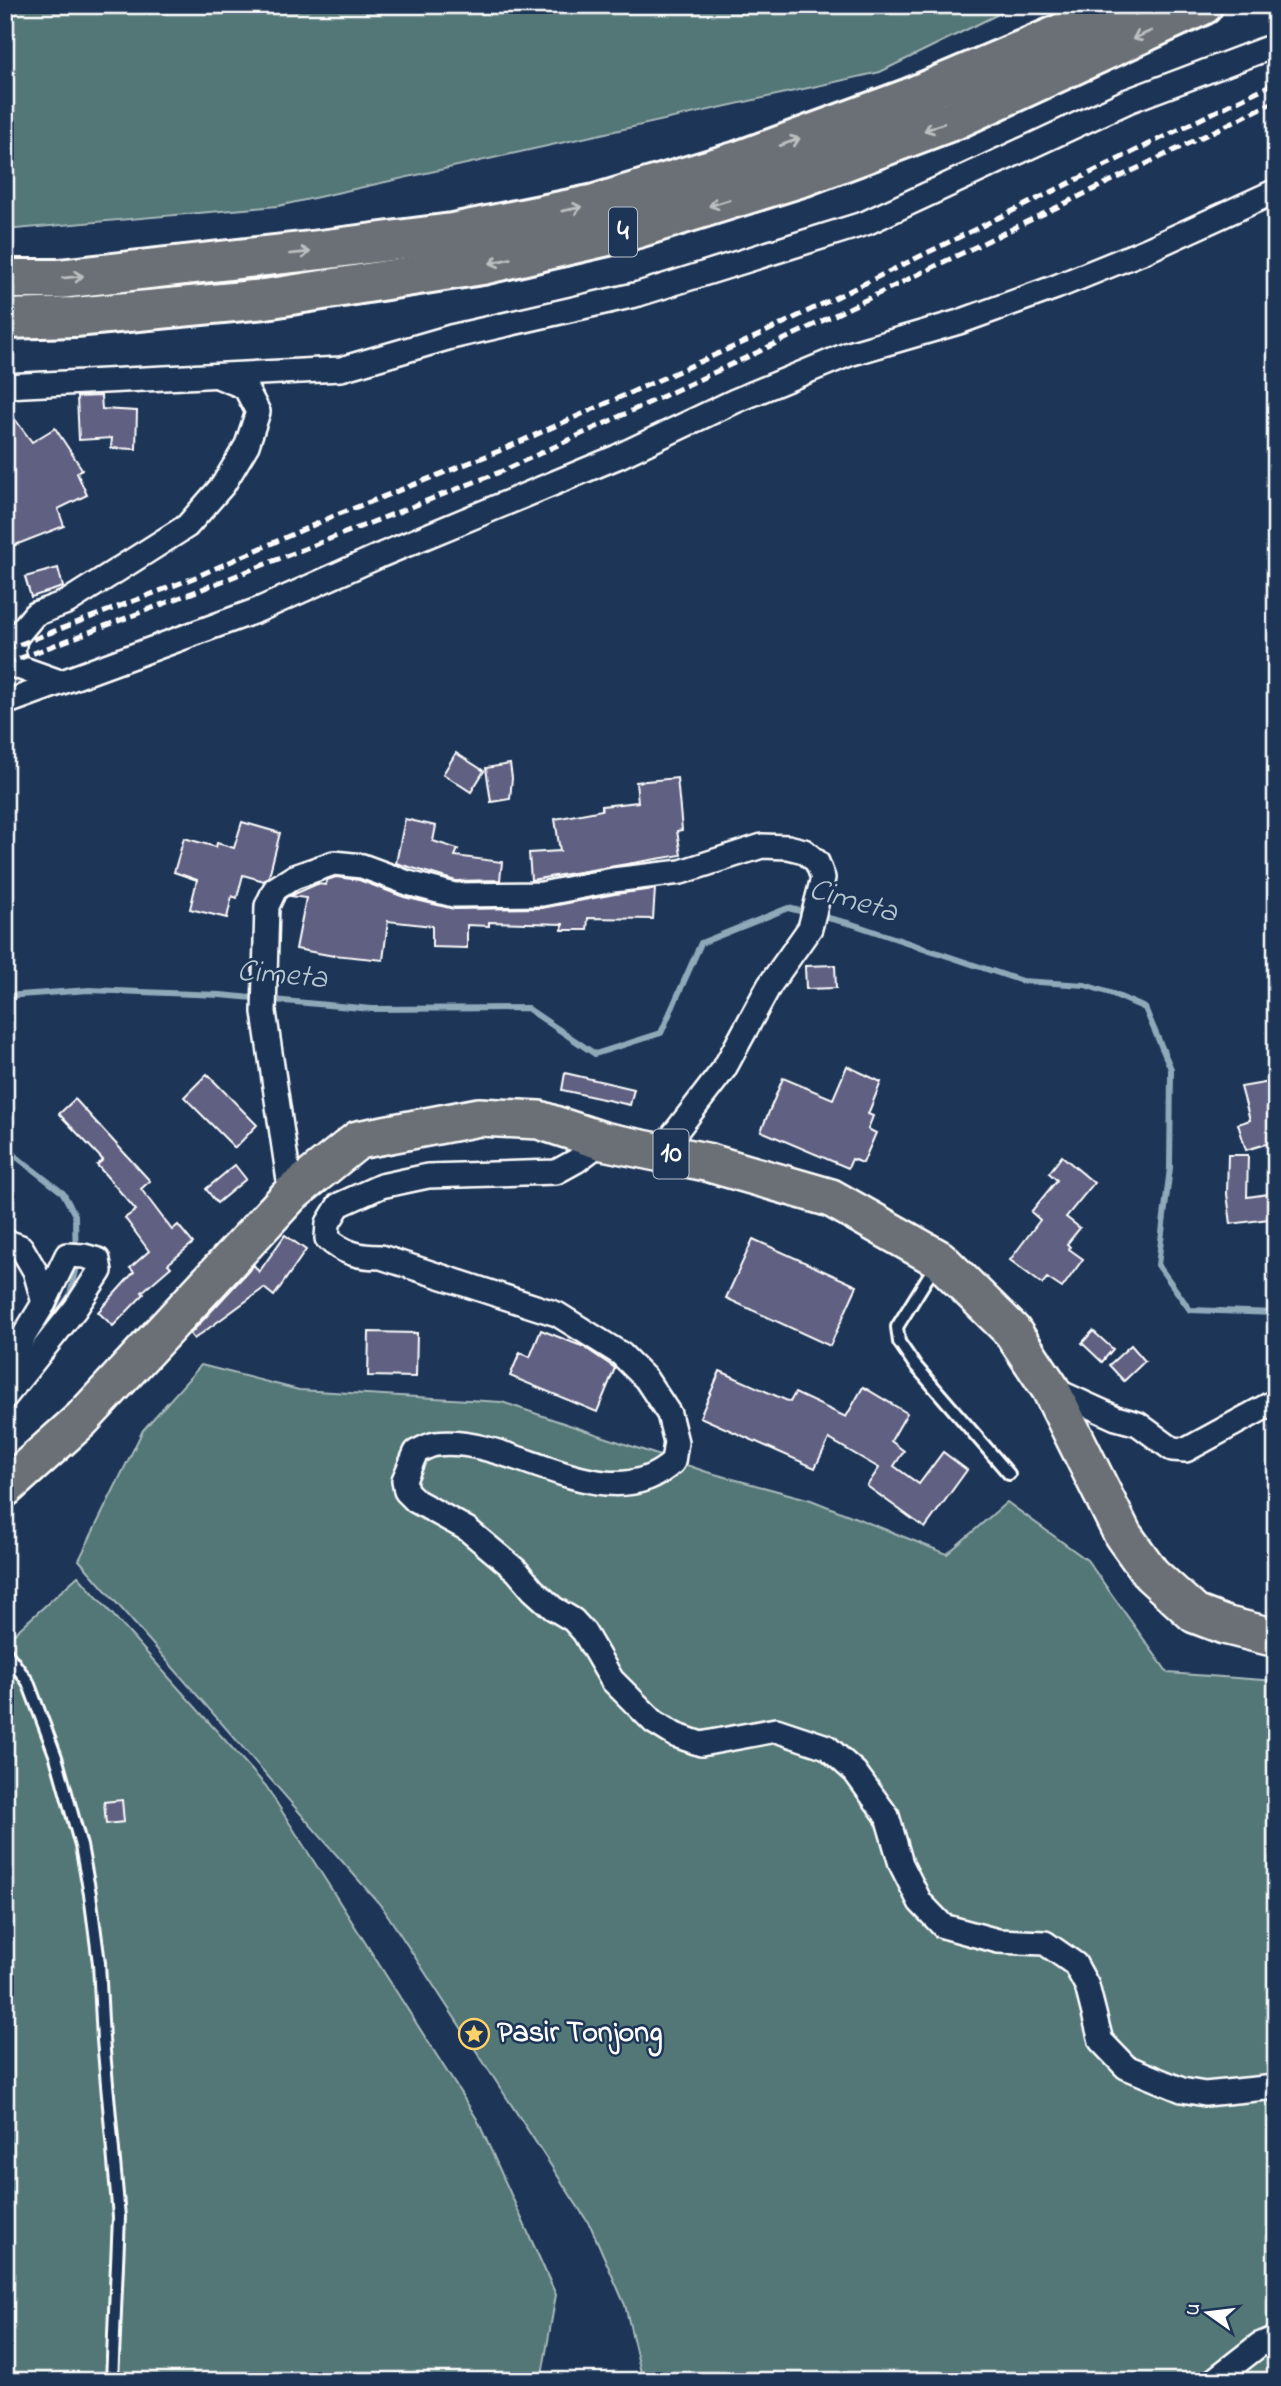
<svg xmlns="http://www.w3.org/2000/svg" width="1281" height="2386" font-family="'Indie Flower',sans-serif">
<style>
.green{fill:#527677;stroke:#a8babb;stroke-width:2}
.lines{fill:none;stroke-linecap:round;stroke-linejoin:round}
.stream{stroke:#8fa9b9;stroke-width:6}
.building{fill:#616082;stroke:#fff;stroke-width:2}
.service-casing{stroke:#fff;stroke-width:16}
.minor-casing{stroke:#fff;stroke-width:28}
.trunk-casing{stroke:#fff;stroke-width:42}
.motorway-casing{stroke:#fff;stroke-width:44}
.service{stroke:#1d3557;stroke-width:10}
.minor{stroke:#1d3557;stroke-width:23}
.trunk{stroke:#6b7074;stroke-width:37}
.motorway{stroke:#6b7074;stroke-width:38}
.rail{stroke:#fff;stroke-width:5;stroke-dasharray:10 5;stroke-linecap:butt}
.oneway{stroke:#bcbfc0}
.labels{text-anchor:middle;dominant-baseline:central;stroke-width:5;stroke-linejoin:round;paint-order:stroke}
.shield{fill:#1d3557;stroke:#bbc2cd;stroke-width:2}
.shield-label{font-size:28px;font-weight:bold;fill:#fff}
.poi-label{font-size:30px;font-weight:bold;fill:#fff;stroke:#1d3557;text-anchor:start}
.water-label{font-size:32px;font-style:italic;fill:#b5c6d0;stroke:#1d3557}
</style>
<rect width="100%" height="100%" fill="#1d3557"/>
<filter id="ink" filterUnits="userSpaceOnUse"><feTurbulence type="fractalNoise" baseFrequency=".0143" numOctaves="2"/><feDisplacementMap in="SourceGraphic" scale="14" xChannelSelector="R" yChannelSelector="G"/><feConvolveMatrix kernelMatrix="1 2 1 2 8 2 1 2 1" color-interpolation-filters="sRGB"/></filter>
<g filter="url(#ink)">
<g class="green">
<polygon points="5,5 1017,5 880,72 278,206 5,230"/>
<polygon points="201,1365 299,1390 502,1402 707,1472 811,1500 947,1554 1007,1502 1087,1560 1168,1673 1276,1681 1276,2381 643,2381 625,2305 591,2227 383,1908 79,1560 143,1430"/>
<polygon points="78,1576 266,1786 477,2119 556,2295 541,2381 5,2381 5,1642"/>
</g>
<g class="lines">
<g class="stream">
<polyline points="5,996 89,990 220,995 372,1009 527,1008 595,1054 661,1033 701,943 788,908 852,924 1022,981 1085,985 1113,994 1145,1008 1171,1069 1170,1168 1158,1265 1190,1310 1276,1313"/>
<polyline points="5,1148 63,1193 75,1215 76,1271 70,1295 53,1319"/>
</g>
</g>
<g class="building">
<polygon points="101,396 102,409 137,411 136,449 111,448 112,438 79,440 77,397"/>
<polygon points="5,406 32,442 55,428 82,469 77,473 87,495 58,509 64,526 5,549"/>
<polygon points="58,568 63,587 31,597 25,577"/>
<polygon points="456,753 484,771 471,792 443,774"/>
<polygon points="510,764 512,778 510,799 491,802 486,768"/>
<polygon points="677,778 682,830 677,831 681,855 531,880 529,853 560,851 555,819 602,810 602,806 638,802 636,782"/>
<polygon points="405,819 436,826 433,841 458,849 455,856 502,862 500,880 456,881 396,863"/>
<polygon points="242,822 280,833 269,876 264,881 243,875 237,898 232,896 227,918 190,909 197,880 174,872 184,838 216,847 217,843 234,848"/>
<polygon points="336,877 359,880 404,897 454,909 542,908 615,894 655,889 653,919 588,918 587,930 562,930 563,924 489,922 489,926 467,925 467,948 432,947 432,926 388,921 383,960 334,955 334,956 296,949 306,898 290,896 317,884 326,885 327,880"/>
<polygon points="835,965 836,988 806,989 805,966"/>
<polygon points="847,1066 881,1082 868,1114 873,1116 868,1129 876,1133 863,1163 852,1159 848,1168 761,1131 783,1078 833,1099"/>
<polygon points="565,1073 634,1089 630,1105 562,1090"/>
<polygon points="207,1074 257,1125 235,1148 184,1097"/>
<polygon points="1276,1081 1276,1141 1246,1150 1238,1124 1250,1120 1241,1087"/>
<polygon points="75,1099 150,1181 141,1189 172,1230 178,1225 193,1243 168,1264 171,1267 142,1292 144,1294 113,1326 98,1312 134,1272 130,1268 149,1251 125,1218 136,1210 97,1165 103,1160 59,1114"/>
<polygon points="1228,1155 1248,1155 1247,1197 1276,1193 1276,1218 1231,1224 1227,1194"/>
<polygon points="1062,1156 1094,1183 1066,1217 1080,1228 1067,1244 1070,1247 1069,1249 1083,1259 1062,1288 1047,1278 1042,1284 1010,1260 1040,1220 1031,1212 1057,1180 1049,1173"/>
<polygon points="235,1165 246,1179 217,1203 206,1189"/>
<polygon points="285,1235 306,1250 274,1296 264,1288 194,1339 190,1334 254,1265 259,1272"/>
<polygon points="753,1239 857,1286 830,1346 726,1298"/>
<polygon points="541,1330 584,1347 615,1368 597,1412 510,1376 520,1352 530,1357"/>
<polygon points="1093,1331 1113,1349 1102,1362 1082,1343"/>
<polygon points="369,1332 417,1333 416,1377 368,1376"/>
<polygon points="1131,1345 1145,1361 1124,1381 1109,1365"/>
<polygon points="720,1371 790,1402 795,1393 846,1417 863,1387 907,1413 891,1441 904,1451 894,1466 919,1484 943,1452 967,1470 925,1528 867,1486 879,1468 829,1439 815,1468 700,1417"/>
<polygon points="122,1800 124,1822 106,1824 104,1802"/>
</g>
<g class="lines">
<g class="service-casing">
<g id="service">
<polyline points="936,1264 897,1327 899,1342 914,1364 1009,1474"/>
<polyline points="5,1651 28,1682 56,1757 81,1846 90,1894 99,1963 103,2040 119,2217 112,2381"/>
</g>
</g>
<g class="minor-casing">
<g id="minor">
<polyline points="5,386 341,369 451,337 639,294 866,223 1128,101 1276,45"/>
<polyline points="60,682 18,667 13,652 15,638 35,614 67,602 187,526 223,485 247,445 258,412 245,387 220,377"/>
<polyline points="5,703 258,610 379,556 617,457 735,401 849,354 959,322 1056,287 1147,250 1276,191"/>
<path d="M 603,1141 L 576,1161 L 556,1172 L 428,1176 L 381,1186 L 339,1205 L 328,1223 L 327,1238 C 343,1253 359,1257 381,1257 L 557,1314 L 621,1354 L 646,1379 L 669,1414 L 676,1442 L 673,1462 C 607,1523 511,1434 436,1444 C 429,1445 422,1449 416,1452 L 404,1480 L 406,1491 L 416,1501 L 467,1529 L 517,1571 L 533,1590 L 553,1608 L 573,1620 L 584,1632 L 612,1680 L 654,1722 L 675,1735 L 701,1744 L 776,1730 L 827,1747 L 855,1772 L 887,1816 L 901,1864 L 920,1902 L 943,1926 L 998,1941 L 1045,1943 L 1075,1964 L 1087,1986 L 1101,2041 L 1126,2067 L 1182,2090 L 1205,2094 L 1276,2087"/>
<polyline points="291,1194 264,1012 267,906 275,889 294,877 334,863 362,866 408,883 454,895 542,894 613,880 681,872 762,846 788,847 804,851 817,862 823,878 810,928 769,986 724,1069 661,1151"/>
<polyline points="5,1241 21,1247 35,1271 44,1303 67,1255 84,1256 98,1260 100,1271 75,1309 5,1397"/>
<polyline points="5,1367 44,1303"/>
<polyline points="1050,1388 1116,1418 1138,1424 1172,1449 1186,1450 1276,1401"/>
<polyline points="1213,2381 1259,2345 1276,2338"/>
</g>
</g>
<g class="trunk-casing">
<polyline id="trunk" points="5,1488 82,1419 291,1194 358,1140 479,1117 539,1120 603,1141 706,1162 831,1198 939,1259 1012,1331 1050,1388 1123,1535 1151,1574 1195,1614 1224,1625 1268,1636 1276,1635"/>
</g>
<g class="motorway-casing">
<g id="motorway">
<polyline points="5,279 59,279 320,250 452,233 595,204 738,161 907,99 1056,36 1119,5"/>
<polyline points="5,319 75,317 265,299 482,265 625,232 805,176 954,120 1203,5"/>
</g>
</g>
<use href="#service" class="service"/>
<use href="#minor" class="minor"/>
<use href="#trunk" class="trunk"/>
<use href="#motorway" class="motorway"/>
<g class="rail">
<polyline points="5,650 191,579 334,516 499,451 751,339 1276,82"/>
<polyline points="5,664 197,591 500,472 756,353 1276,101"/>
</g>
</g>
<defs><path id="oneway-shaft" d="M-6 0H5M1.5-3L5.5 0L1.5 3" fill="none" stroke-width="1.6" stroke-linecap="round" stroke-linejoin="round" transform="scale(1.75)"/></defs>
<g class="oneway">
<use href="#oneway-shaft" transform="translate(1142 35) rotate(156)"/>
<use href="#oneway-shaft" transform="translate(934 127) rotate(159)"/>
<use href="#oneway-shaft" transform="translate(790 142) rotate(-20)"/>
<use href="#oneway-shaft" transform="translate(719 203) rotate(163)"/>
<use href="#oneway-shaft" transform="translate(572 209) rotate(-11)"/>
<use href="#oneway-shaft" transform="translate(300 253) rotate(-6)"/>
<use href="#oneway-shaft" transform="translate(500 261) rotate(167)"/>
<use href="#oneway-shaft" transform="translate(73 277) rotate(-6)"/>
</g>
</g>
<defs>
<g id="sight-ring" transform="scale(1.575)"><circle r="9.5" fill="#1d3557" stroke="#ffd166" stroke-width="1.5"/><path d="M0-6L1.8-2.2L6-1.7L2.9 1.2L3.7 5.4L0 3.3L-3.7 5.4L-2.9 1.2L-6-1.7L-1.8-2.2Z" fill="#ffd166"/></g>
</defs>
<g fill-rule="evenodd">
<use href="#sight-ring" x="474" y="2034"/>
</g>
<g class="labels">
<g class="shield">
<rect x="609" y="207.5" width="28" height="49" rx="5"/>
<rect x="653.5" y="1129.5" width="35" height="49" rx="5"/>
</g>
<g class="shield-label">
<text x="623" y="232">4</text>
<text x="671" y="1154">10</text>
</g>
<g class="poi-label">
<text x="497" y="2034">Pasir Tonjong</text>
</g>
<g class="water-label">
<text transform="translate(853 902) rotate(16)">Cimeta</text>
<text transform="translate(282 976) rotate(5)">Cimeta</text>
</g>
</g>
<rect width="1281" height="2386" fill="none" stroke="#1d3557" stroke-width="28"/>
<rect x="14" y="14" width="1253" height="2358" fill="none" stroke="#fff" stroke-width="2.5" filter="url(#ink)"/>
<g transform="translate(1208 2313) rotate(284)" stroke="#1d3557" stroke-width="5" paint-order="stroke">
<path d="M0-5L12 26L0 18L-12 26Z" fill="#ffffff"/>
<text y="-10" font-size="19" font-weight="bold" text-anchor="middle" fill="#ffffff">U</text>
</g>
</svg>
